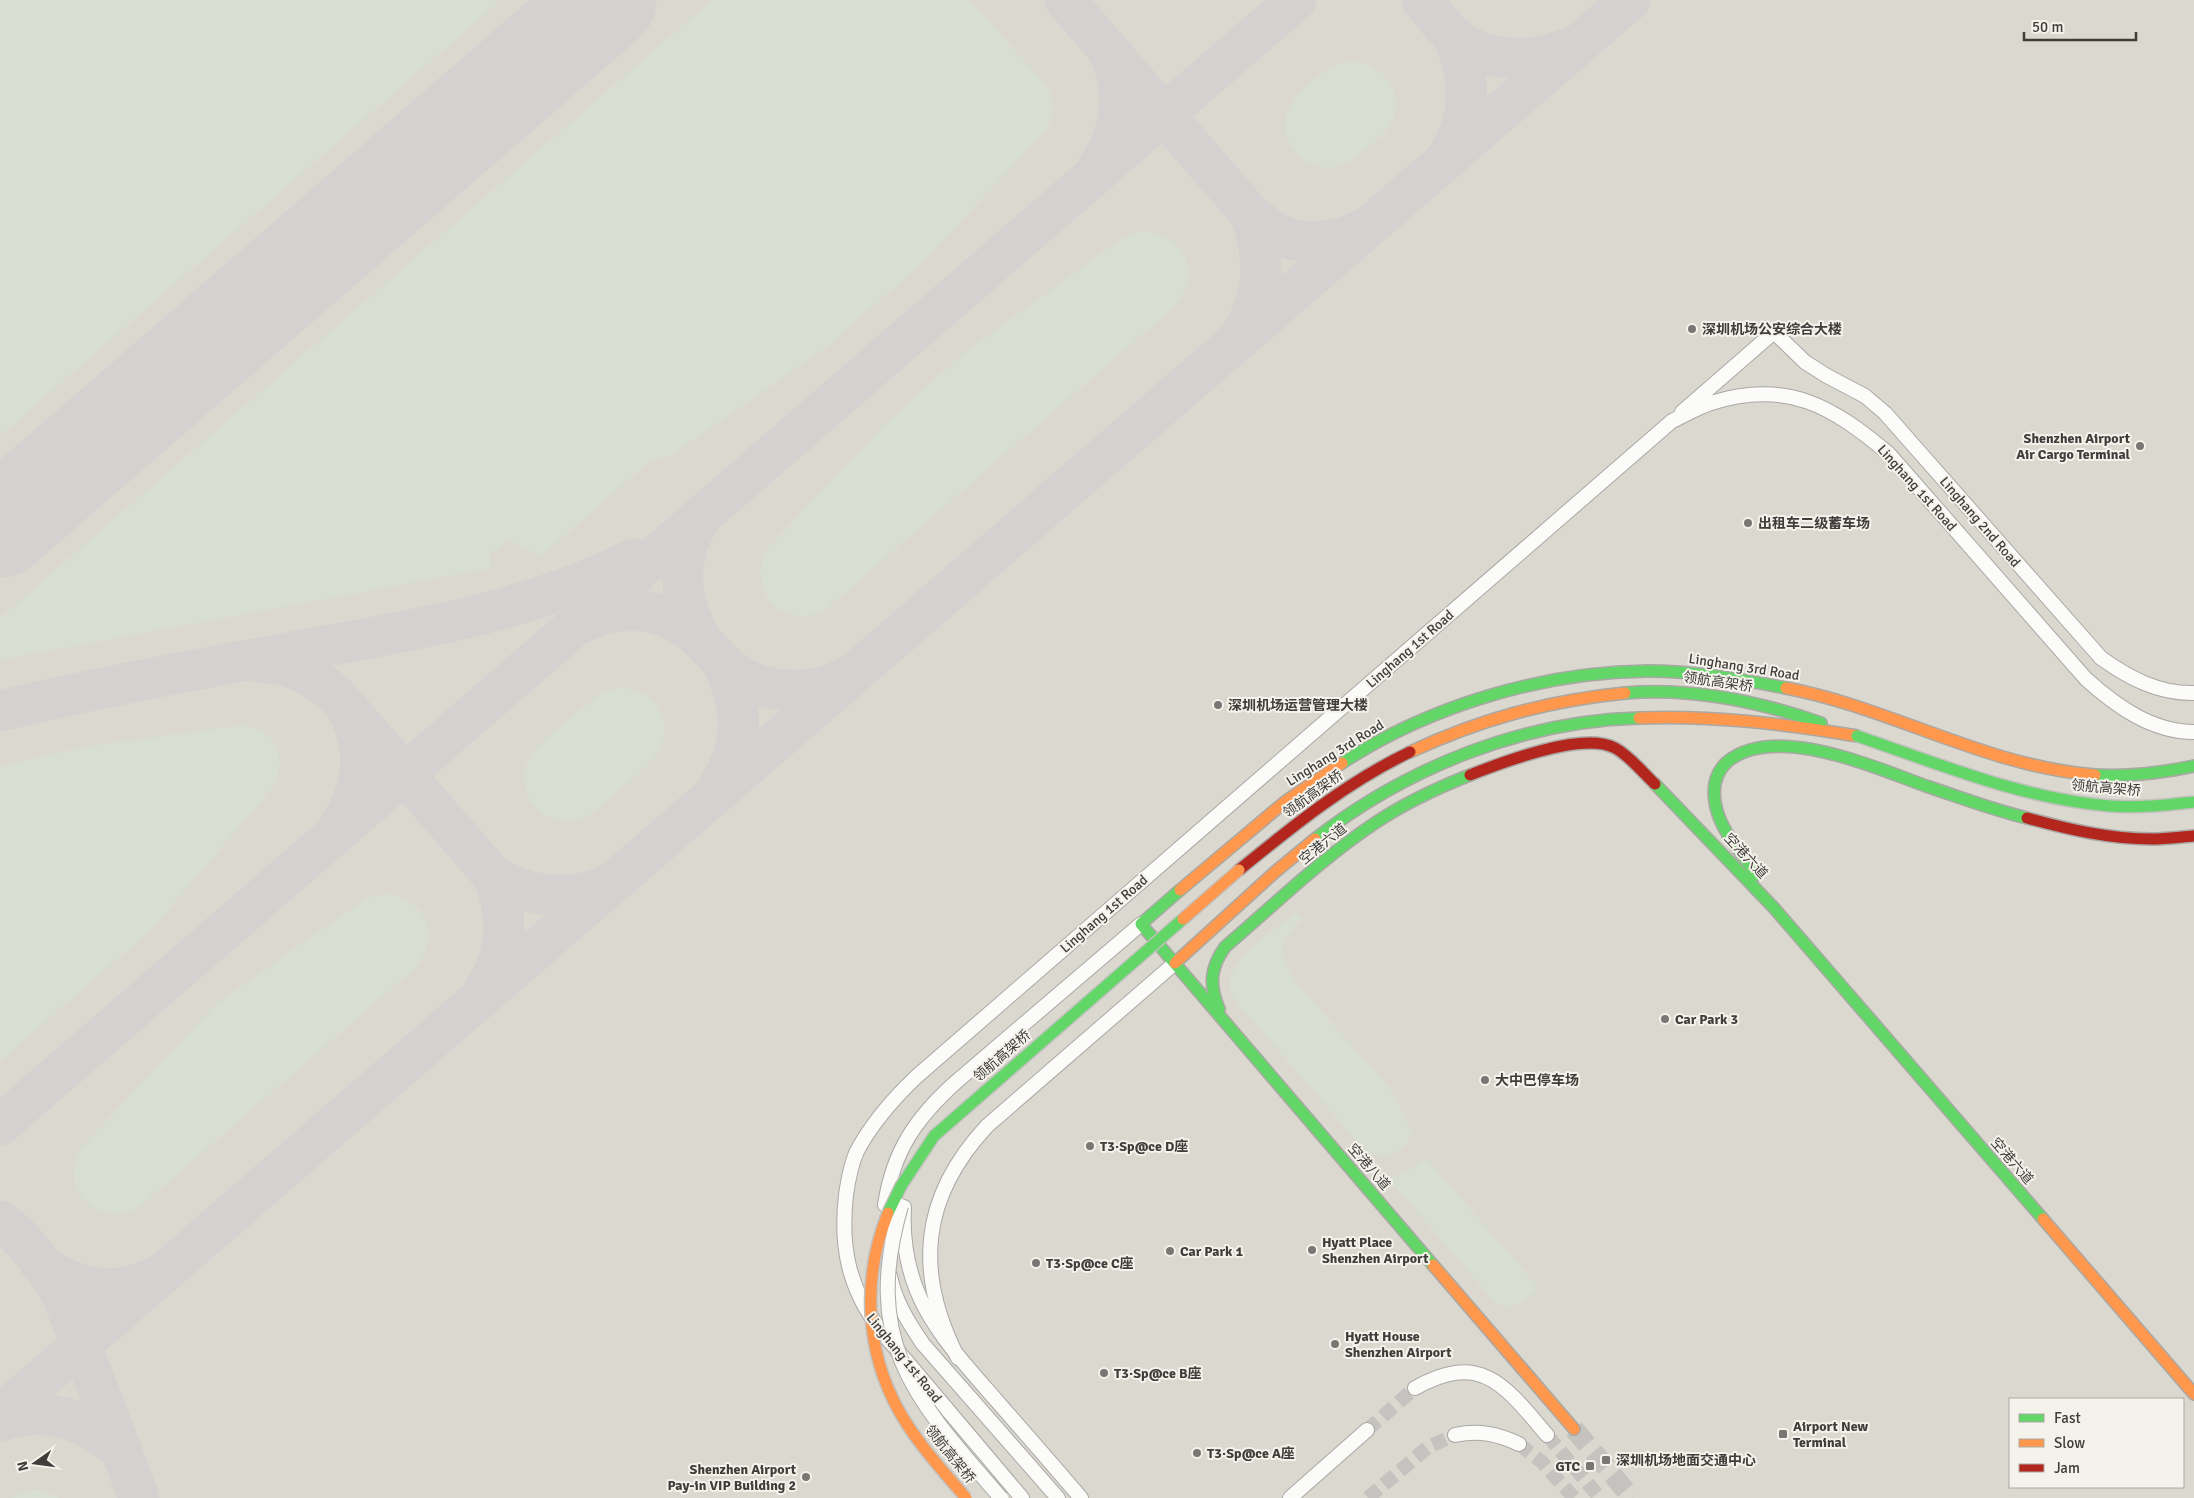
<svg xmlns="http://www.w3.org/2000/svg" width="2194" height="1498" font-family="Signika,'Noto Sans SC',sans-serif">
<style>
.built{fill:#dbd8cf;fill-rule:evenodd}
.green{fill:#d8ded1}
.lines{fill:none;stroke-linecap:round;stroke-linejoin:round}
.taxiway{stroke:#d4d2d0;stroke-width:41}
.runway{stroke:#d4d2d0;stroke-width:101}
.street-tunnel{stroke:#c4c3bf;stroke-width:14;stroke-dasharray:14 7;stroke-linecap:butt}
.secondary-tunnel{stroke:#c4c3bf;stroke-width:20;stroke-dasharray:20 10;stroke-linecap:butt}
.street-casing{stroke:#aaa8a5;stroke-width:16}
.fast-casing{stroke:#aaa8a5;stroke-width:14}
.slow-casing{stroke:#aaa8a5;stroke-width:14}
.jam-casing{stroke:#aaa8a5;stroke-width:14}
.street{stroke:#fbfbfa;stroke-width:14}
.fast{stroke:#63d668;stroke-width:11}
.slow{stroke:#ff974d;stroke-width:11}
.jam{stroke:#b3261e;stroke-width:11}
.street-bridge-casing{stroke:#aaa8a5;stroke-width:16;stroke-linecap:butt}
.fast-bridge-casing{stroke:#c1c0be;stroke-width:14;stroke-linecap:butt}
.slow-bridge-casing{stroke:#c1c0be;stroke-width:14;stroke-linecap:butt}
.street-bridge{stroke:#fbfbfa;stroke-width:14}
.fast-bridge{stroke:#63d668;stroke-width:11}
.slow-bridge{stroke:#ff974d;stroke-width:11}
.poi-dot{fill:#797774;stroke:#f5f2eb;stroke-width:2}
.labels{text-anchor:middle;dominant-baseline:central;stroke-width:4;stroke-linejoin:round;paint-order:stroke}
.poi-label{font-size:14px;font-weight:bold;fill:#3e3d3a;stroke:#f5f2eb;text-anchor:start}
.street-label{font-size:14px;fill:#3e3d3a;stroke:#f5f2eb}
</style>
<rect width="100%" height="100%" fill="#e6e4e0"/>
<path class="built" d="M 0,0 L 2194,0 L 2194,1498 L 0,1498 ZM 2010,1399 L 2183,1399 L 2183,1487 L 2010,1487 Z"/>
<g class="green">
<polygon points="0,0 501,0 0,436"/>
<polygon points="712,0 970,0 1045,84 1050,92 1052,102 1051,120 1046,130 1037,140 920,265 824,349 672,455 650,461 541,556 506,539 500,548 489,553 491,568 0,660 0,618"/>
<path d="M 1352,61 C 1382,63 1406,92 1391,123 C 1386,133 1377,140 1368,147 C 1352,160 1336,173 1314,165 C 1304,162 1296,154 1291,146 C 1275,120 1293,98 1312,81 C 1325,71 1335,63 1352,61 Z"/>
<path d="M 1137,232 C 1182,228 1205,274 1174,307 L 824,611 C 782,630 747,591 766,550 L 887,422 L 964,353 L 1121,239 Z"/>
<path d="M 621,688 C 637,689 651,695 659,710 C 679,747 641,771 617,792 C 606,800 596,812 584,818 C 569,824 553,821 541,812 C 523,798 519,772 532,754 C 544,736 580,711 597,696 L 605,691 Z"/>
<path d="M 241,725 C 276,728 288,757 273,787 L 152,929 L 0,1061 L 0,767 L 51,754 L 99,745 Z"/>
<path d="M 385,894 C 427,897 442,939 414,969 L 137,1209 C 95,1227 59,1190 80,1149 L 216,1004 L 361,902 L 369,897 Z"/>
<path d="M 1296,912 L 1302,919 C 1276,945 1278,955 1297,984 L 1389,1087 L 1397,1100 L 1412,1133 C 1405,1153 1386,1161 1366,1152 L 1236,1001 C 1233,995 1229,989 1230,982 C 1233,956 1277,928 1296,912 Z"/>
<path d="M 1425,1157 L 1539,1288 C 1528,1299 1520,1306 1504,1307 L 1493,1300 L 1387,1177 C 1403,1175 1414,1168 1425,1157 Z"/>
<polygon points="33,1490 42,1490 59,1498 11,1498 23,1492"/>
</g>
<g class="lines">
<g class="taxiway">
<path d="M 1065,0 L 1251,215 C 1259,221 1267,228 1276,233 C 1301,247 1339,243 1363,229"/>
<path d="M 1422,0 C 1431,11 1441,25 1452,35 C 1484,64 1533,64 1571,47"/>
<path d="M 1448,156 C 1473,117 1471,76 1452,35"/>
<path d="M 1098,167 C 1122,134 1126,91 1110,53"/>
<path d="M 1241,335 C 1266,295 1265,259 1251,215"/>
<path d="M 583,622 C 618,605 660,606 691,631 C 706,643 717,659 732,671 C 763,694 811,697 845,678"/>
<path d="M 701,640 C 678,598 675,559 701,517"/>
<path d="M 262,663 C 291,662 313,676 335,694 L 493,876 C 530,898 570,902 609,884"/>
<path d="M 0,711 C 107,685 217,666 326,646 C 431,627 537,608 633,559"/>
<path d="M 718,788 C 745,744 744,707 722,662"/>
<path d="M 339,826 C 363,792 368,750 349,713"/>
<path d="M 484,990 C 508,955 509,915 493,876"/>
<polyline points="0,1125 1296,0"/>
<path d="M 0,1221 C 24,1237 50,1272 63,1297 L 139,1498"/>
<path d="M 40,1263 C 74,1290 116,1297 155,1277"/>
<polyline points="0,1415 1630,0"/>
<path d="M 0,1421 C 48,1405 83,1419 121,1450"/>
</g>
<polyline class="runway" points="0,527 606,0"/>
<g class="street-tunnel">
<polyline points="1367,1430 1415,1388"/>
<polyline points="1547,1435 1600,1498"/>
<polyline points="1519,1444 1542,1462 1574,1498"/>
<polyline points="1368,1498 1428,1447 1455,1435"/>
</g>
<polyline class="secondary-tunnel" points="1574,1429 1632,1498"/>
<g class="street-casing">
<g id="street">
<path d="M 1682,412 L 1774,332 L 1805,362 L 1827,376 L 1865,396 L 1885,413 L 2101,658 C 2129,678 2159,694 2194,693"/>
<path d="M 885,1205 C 893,1151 916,1118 956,1082 L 1141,924"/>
<path d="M 904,1207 C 899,1295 943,1339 996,1400 C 1025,1433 1053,1465 1081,1498"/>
<path d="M 890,1276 C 895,1301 908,1322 923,1344 L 1058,1498"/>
<path d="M 958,1358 C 914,1272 921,1197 987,1126 L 1175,963"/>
<path d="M 1415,1388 C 1482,1350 1506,1387 1547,1435"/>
<path d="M 1455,1435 C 1479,1430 1498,1434 1519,1444"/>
<path d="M 1022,1498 L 881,1331 C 849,1289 840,1248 846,1195 C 848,1181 851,1164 857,1151 C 872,1123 893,1099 916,1077 L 1672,421 C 1685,415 1698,407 1711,403 C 1787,379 1832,406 1889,454 L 2086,679 C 2116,706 2152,732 2194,732"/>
<polyline points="1290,1498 1367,1430"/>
</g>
</g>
<g class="fast-casing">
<g id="fast">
<path d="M 1625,693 C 1692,687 1758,701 1821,723"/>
<path d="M 1342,763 C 1429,706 1543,672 1647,671 C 1694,671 1740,679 1786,688"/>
<path d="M 2095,775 C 2129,777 2161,773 2194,766"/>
<polyline points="1655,784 1774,908 2043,1219"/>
<path d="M 1315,839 C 1406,768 1522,721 1639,718"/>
<path d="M 1756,875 C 1743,854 1724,835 1717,811 C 1712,793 1713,775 1727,762 C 1774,722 1876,768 1926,786 C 1959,797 1993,810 2027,818"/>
<polyline points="1180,890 1141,924 1433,1265"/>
<path d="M 1219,1009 C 1209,985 1210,968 1225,947 C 1274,905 1321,859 1375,823 C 1405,803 1437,788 1470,775"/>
</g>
</g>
<g class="slow-casing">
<g id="slow">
<path d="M 1786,688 C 1892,708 1984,766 2095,775"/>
<path d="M 1639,718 C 1712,715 1785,724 1857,736"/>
<path d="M 1410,752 C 1481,719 1547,701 1625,693"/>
<polyline points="1180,890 1286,801 1342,763"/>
<polyline points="1175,963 1275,872 1315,839"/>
<polyline points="2043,1219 2194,1394"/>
<polyline points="1433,1265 1574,1429"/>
</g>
</g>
<g class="jam-casing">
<g id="jam">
<path d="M 1470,775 C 1503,762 1583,731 1615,748 C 1630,756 1643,773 1655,784"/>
<path d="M 2027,818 C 2067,829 2109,839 2152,839 C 2166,839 2180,837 2194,836"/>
<path d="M 1239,870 C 1293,826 1347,782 1410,752"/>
</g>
</g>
<use href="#street" class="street"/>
<use href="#fast" class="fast"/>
<use href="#slow" class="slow"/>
<use href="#jam" class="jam"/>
<g class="street-bridge-casing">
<path id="street-bridge" d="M 901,1206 C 861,1344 916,1400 1001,1498"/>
</g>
<g class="fast-bridge-casing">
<g id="fast-bridge">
<path d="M 1857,736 C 1939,764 2023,799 2110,806 C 2139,808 2166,805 2194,802"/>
<polyline points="888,1213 901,1186 934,1136 1183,919"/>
</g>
</g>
<g class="slow-bridge-casing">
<g id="slow-bridge">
<polyline points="1183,919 1239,870"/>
<path d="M 888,1213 C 862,1277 865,1350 899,1411 C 917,1443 942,1470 966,1498"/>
</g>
</g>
<use href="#street-bridge" class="street-bridge"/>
<use href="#fast-bridge" class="fast-bridge"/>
<use href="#slow-bridge" class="slow-bridge"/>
</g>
<g class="poi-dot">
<circle cx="1692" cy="329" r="5"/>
<circle cx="2140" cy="446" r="5"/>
<circle cx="1748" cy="523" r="5"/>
<circle cx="1218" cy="705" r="5"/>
<circle cx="1665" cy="1019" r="5"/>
<circle cx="1485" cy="1080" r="5"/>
<circle cx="1090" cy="1146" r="5"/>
<circle cx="1312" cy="1250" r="5"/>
<circle cx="1170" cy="1251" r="5"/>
<circle cx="1036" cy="1263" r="5"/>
<circle cx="1335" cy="1344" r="5"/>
<circle cx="1104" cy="1373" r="5"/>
<rect x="1778" y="1429" width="10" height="10" rx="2.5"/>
<circle cx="1197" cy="1453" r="5"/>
<rect x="1601" y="1455" width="10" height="10" rx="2.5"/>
<rect x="1585" y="1461" width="10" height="10" rx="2.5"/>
<circle cx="806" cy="1477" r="5"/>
</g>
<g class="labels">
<g class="poi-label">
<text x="1702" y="329">深圳机场公安综合大楼</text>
<text x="2130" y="438" text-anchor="end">Shenzhen Airport<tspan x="2130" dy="16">Air Cargo Terminal</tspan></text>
<text x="1758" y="523">出租车二级蓄车场</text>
<text x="1228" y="705">深圳机场运营管理大楼</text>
<text x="1675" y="1019">Car Park 3</text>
<text x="1495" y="1080">大中巴停车场</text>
<text x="1100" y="1146">T3·Sp@ce D座</text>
<text x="1322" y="1242">Hyatt Place<tspan x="1322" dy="16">Shenzhen Airport</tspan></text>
<text x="1180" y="1251">Car Park 1</text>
<text x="1046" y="1263">T3·Sp@ce C座</text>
<text x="1345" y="1336">Hyatt House<tspan x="1345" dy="16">Shenzhen Airport</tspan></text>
<text x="1114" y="1373">T3·Sp@ce B座</text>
<text x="1793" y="1426">Airport New<tspan x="1793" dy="16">Terminal</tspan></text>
<text x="1207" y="1453">T3·Sp@ce A座</text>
<text x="1616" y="1460">深圳机场地面交通中心</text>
<text x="1580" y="1466" text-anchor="end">GTC</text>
<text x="796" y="1469" text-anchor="end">Shenzhen Airport<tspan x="796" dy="16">Pay-in VIP Building 2</tspan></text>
</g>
<g class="street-label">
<text transform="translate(1917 488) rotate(48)">Linghang 1st Road</text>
<text transform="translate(1980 522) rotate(49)">Linghang 2nd Road</text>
<text transform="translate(1410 649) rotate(-41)">Linghang 1st Road</text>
<text transform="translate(1744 667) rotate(9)">Linghang 3rd Road</text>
<text transform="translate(1718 682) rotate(8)">领航高架桥</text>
<text transform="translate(1335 753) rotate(-32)">Linghang 3rd Road</text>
<text transform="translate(2106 788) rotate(5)">领航高架桥</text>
<text transform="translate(1313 794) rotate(-36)">领航高架桥</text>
<text transform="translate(1323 844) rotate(-39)">空港六道</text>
<text transform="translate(1746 856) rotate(47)">空港六道</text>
<text transform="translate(1104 914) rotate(-41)">Linghang 1st Road</text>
<text transform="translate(1002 1056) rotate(-41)">领航高架桥</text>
<text transform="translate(2012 1161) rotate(49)">空港六道</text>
<text transform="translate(1369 1167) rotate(49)">空港八道</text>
<text transform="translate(904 1358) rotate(51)">Linghang 1st Road</text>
<text transform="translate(950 1454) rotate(51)">领航高架桥</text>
</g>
</g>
<rect x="2009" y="1398" width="175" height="90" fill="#f5f2eb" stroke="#acaaa4"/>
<rect x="2019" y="1414" width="25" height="8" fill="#63d668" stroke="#acaaa4"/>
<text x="2054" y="1423" font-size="15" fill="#3e3d3a">Fast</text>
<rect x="2019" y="1439" width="25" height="8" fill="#ff974d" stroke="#acaaa4"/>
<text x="2054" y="1448" font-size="15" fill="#3e3d3a">Slow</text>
<rect x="2019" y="1464" width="25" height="8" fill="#b3261e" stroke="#acaaa4"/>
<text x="2054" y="1473" font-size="15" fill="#3e3d3a">Jam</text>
<g transform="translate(35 1463) rotate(256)" stroke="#f5f2eb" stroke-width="4" paint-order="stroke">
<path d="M0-4L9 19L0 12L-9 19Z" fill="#3e3d3a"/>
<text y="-8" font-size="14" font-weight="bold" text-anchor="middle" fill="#3e3d3a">N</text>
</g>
<path d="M2024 32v8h112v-8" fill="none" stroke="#3e3d3a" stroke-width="2.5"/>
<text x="2032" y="32" font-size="15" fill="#3e3d3a" stroke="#f5f2eb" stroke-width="4" paint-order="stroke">50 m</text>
</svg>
